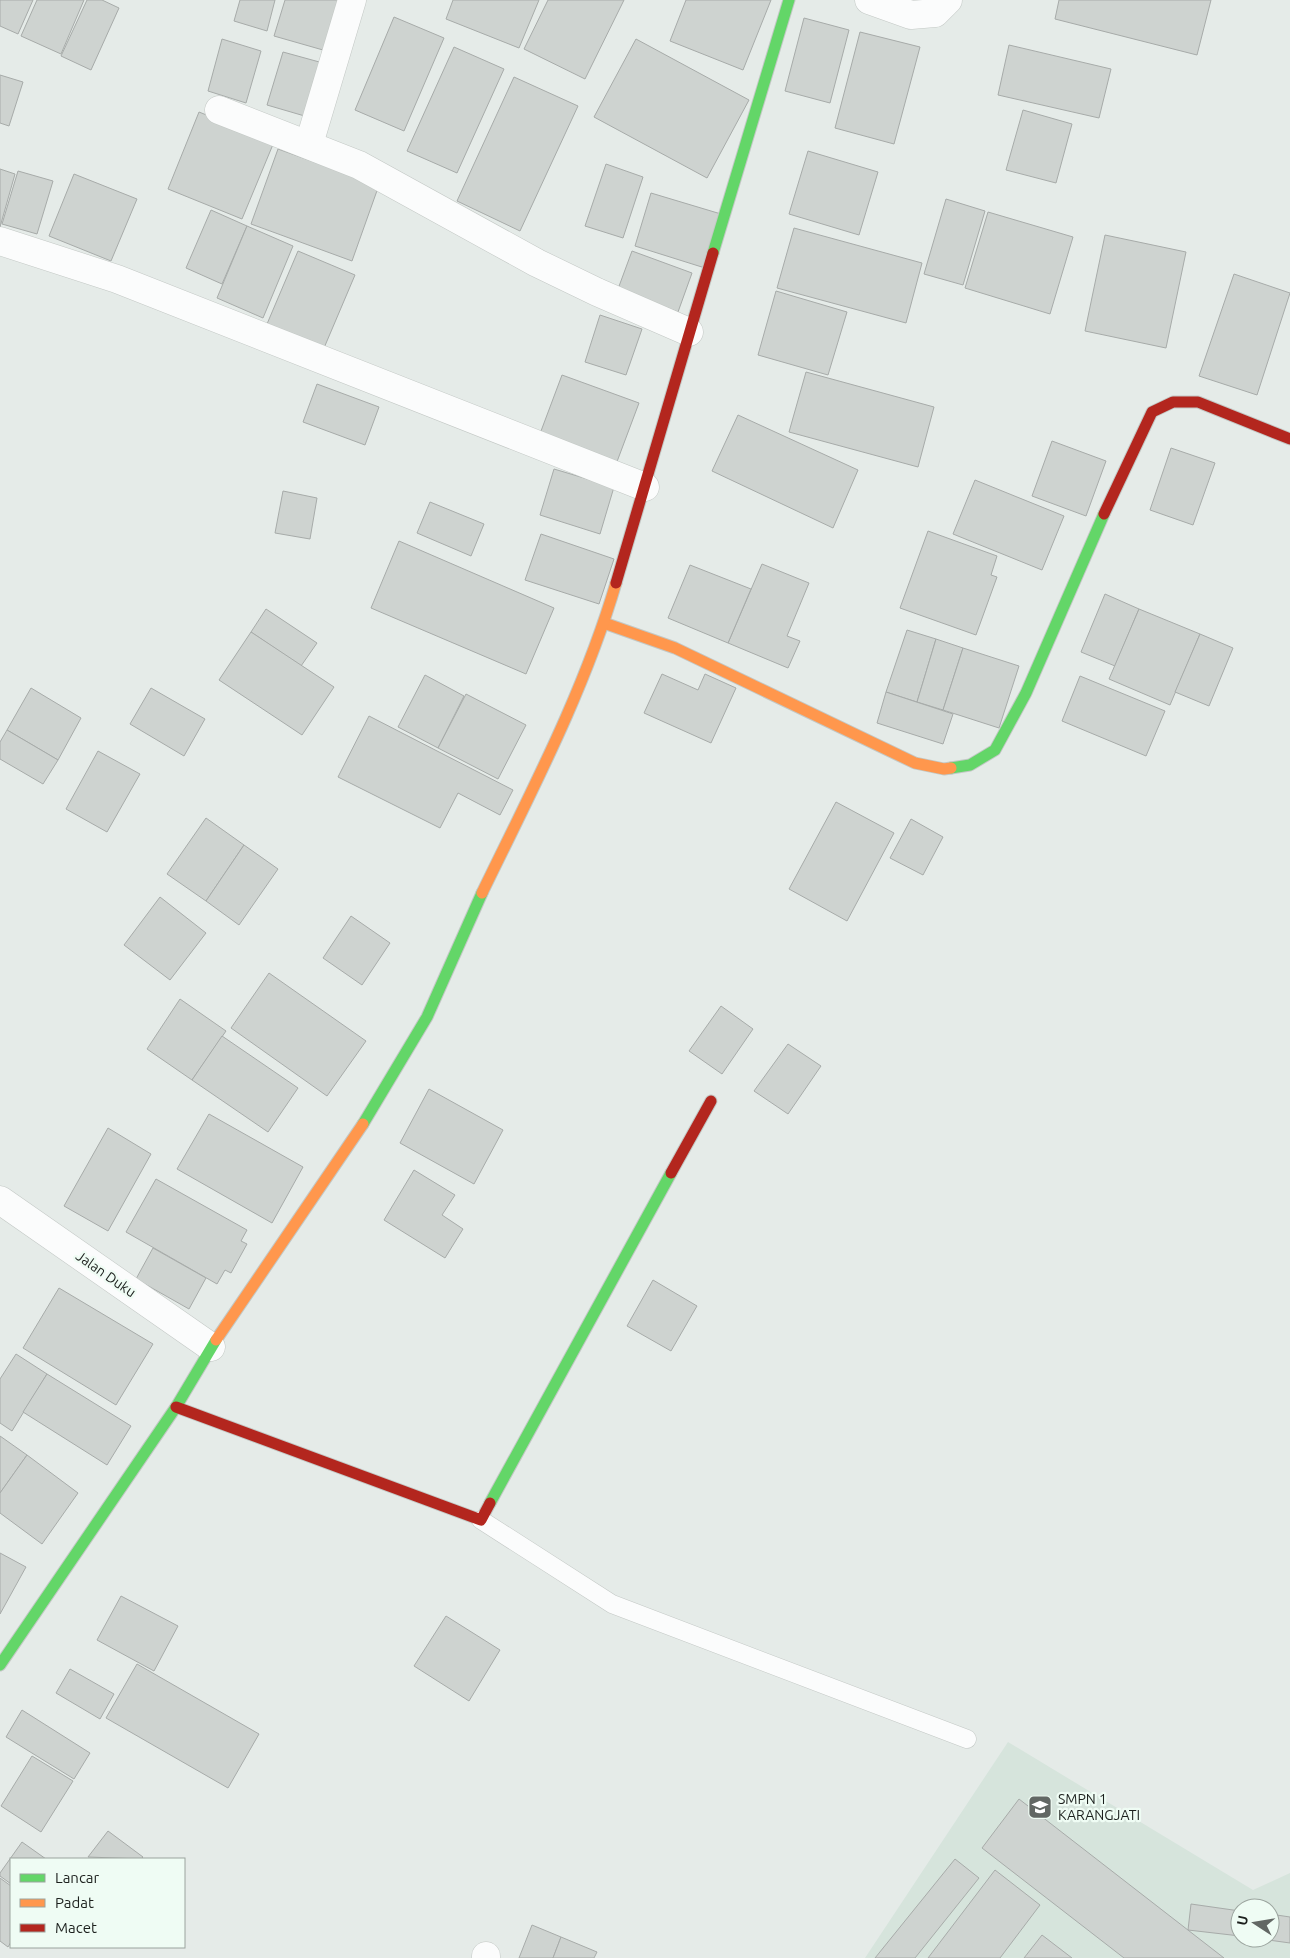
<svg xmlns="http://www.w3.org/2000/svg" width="1290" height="1958" font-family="Ubuntu,sans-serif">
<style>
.built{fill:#d6e4dc;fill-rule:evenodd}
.building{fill:#ced3d0;stroke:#a7aba9}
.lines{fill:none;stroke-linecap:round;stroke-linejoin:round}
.lane-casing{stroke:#c3c8c5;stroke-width:19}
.street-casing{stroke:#c3c8c5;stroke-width:29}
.fast-casing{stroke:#c3c8c5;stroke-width:13}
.slow-casing{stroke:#c3c8c5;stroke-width:13}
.jam-casing{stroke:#c3c8c5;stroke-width:13}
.lane{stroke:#fbfcfc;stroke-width:18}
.street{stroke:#fbfcfc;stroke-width:28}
.fast{stroke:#63d668;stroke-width:11}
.slow{stroke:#ff974d;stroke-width:11}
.jam{stroke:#b3261e;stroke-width:11}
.labels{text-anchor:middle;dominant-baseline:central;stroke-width:4.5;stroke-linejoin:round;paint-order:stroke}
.street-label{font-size:14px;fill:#1c201d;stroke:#effcf4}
.poi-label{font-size:14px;fill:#1c201d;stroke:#effcf4;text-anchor:start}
</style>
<rect width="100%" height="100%" fill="#e5ebe8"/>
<path class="built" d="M 1008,1742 L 1253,1890 L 1290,1873 L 1290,1958 L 865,1958 ZM 1240,1908 L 1270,1908 L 1270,1938 L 1240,1938 Z"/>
<g class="building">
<polygon points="0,0 33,0 18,34 0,26"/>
<polygon points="37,0 84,0 61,54 21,36"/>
<polygon points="87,0 102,0 119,8 91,70 61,56"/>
<polygon points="240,0 275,0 267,31 234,21"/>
<polygon points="285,0 344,0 330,52 274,36"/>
<polygon points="453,0 539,0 519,48 446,19"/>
<polygon points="548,0 624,0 585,79 524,49"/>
<polygon points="686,0 771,0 743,70 670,41"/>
<polygon points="1059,0 1211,0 1197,55 1055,19"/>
<polygon points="394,17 444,38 404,131 355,110"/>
<polygon points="804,18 849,30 830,103 785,91"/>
<polygon points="860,32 920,47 894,144 835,128"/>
<polygon points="222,39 261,51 246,103 208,91"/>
<polygon points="636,39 749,100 707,178 594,117"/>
<polygon points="1009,45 1111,69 1099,118 998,95"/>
<polygon points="454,47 504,69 457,173 407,151"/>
<polygon points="283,52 323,63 308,117 267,105"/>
<polygon points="0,75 23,82 9,126 0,123"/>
<polygon points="514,77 578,106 520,231 457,201"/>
<polygon points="1023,110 1072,124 1056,183 1006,170"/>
<polygon points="199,112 274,142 242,219 168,189"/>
<polygon points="278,149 379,185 352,261 251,224"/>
<polygon points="808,151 878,172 859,235 789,214"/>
<polygon points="606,164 643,177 623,238 585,226"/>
<polygon points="0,169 15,174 0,227"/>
<polygon points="18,171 53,181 37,234 2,224"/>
<polygon points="74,174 137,199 111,261 49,236"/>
<polygon points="651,193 721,214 705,268 635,246"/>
<polygon points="946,199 985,211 963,285 924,274"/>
<polygon points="211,210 247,226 222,284 186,268"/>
<polygon points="988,212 1073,237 1050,314 965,288"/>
<polygon points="247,226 293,246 263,318 217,298"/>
<polygon points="794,228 922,263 906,323 777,288"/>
<polygon points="1105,235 1186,252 1166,348 1085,331"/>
<polygon points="298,251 355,275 324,348 267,324"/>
<polygon points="632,251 692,273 678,312 618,289"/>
<polygon points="1234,274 1290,293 1257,395 1199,376"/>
<polygon points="776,291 847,312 828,375 758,355"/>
<polygon points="600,315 642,329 626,375 585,362"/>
<polygon points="806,372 934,407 918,467 789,432"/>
<polygon points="562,375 639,403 615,467 538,439"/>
<polygon points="317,384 379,407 365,445 303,422"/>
<polygon points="738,415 858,470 833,528 712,471"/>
<polygon points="1052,441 1106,461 1086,516 1032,496"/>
<polygon points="1171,448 1215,463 1193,525 1150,510"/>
<polygon points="554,469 614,487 600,534 540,515"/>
<polygon points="975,480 1064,516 1042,570 953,534"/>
<polygon points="283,491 317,498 310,539 275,533"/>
<polygon points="430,502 484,524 471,556 417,533"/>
<polygon points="928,531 997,556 991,575 997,577 976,635 900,608"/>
<polygon points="541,534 614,559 599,604 525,580"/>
<polygon points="399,541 554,608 526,674 371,608"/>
<polygon points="762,564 809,583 787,636 800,641 788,668 728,643"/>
<polygon points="690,565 751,589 728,643 668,618"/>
<polygon points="1105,594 1139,609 1115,666 1081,652"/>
<polygon points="266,609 317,643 301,666 251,632"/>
<polygon points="1139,609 1200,634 1170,705 1109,679"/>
<polygon points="907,630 936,639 917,702 886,692"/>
<polygon points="251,632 334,687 302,735 219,680"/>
<polygon points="1200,634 1233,648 1209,706 1175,692"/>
<polygon points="936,639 963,648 943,710 917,702"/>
<polygon points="963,648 1019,666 999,728 943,710"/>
<polygon points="662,674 698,690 705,674 736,688 711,743 644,713"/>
<polygon points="425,675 464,696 438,748 398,727"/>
<polygon points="1080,676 1165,711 1146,756 1062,721"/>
<polygon points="31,688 81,718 58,760 7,730"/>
<polygon points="151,688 205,719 184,756 130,724"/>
<polygon points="886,692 953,714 943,744 877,723"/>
<polygon points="466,694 526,725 498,779 438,748"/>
<polygon points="369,716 513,790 500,815 458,793 440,828 338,777"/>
<polygon points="7,730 58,760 43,784 0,759 0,742"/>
<polygon points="98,751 140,774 107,832 66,809"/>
<polygon points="836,802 894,833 847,921 789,889"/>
<polygon points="206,818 244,845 206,901 167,874"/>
<polygon points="911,819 943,837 923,875 890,858"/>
<polygon points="244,845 278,869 239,925 206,901"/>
<polygon points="160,897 206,933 170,980 124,945"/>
<polygon points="351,916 390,943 362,985 323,958"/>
<polygon points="269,973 366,1041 327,1096 231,1028"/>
<polygon points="180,999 226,1031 192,1080 147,1049"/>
<polygon points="721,1006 753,1029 722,1074 689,1051"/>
<polygon points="222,1036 298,1088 268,1132 192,1080"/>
<polygon points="788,1044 821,1066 788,1114 754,1091"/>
<polygon points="429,1089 503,1130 474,1184 400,1143"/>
<polygon points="209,1114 303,1167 272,1223 177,1169"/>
<polygon points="108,1128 151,1154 108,1231 64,1206"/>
<polygon points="414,1170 455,1195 442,1215 463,1229 445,1258 384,1220"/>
<polygon points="156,1179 247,1230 241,1241 247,1244 231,1273 225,1270 217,1284 126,1232"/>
<polygon points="153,1248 206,1278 189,1309 136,1279"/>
<polygon points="653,1280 697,1306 671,1351 627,1326"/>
<polygon points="59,1288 153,1344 116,1405 23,1348"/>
<polygon points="16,1354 47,1374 12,1431 0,1423 0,1379"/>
<polygon points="47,1374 131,1426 107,1465 23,1412"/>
<polygon points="0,1436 27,1455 0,1493"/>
<polygon points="27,1455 78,1493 42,1544 0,1513 0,1493"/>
<polygon points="0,1553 26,1567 0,1614"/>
<polygon points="121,1596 178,1626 154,1671 97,1640"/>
<polygon points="446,1616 500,1650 469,1701 414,1666"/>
<polygon points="137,1664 259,1734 228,1788 106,1718"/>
<polygon points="70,1669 114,1694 100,1719 56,1693"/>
<polygon points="22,1710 90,1753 74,1779 6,1737"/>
<polygon points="32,1756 73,1781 41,1832 1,1806"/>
<polygon points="1019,1799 1224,1958 1124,1958 982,1848"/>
<polygon points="108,1831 143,1857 141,1859 88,1857"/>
<polygon points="22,1842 46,1859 11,1859 11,1884 0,1876 0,1873"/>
<polygon points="955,1859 979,1878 915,1958 875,1958"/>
<polygon points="995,1870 1040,1905 1000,1958 928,1958"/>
<polygon points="0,1878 11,1886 11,1942 8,1947 0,1941"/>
<polygon points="1191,1904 1240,1911 1240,1936 1188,1930"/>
<polygon points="1270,1914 1290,1917 1290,1943 1254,1938 1270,1938"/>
<polygon points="532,1925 561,1937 553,1958 519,1958"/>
<polygon points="1042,1935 1072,1958 1024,1958"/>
<polygon points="561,1937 597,1952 594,1958 553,1958"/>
</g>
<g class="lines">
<g class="lane-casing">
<polyline id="lane" points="481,1520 612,1604 967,1739"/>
</g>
<g class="street-casing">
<g id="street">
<polyline points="869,0 911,15 935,13 948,0"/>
<polyline points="219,110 359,165 537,263 597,292 689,332"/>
<polyline points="309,144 352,0"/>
<polyline points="0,241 117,279 645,487"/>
<polyline points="0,1200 211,1347"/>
<polyline points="486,1958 486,1956"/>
</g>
</g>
<g class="fast-casing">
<g id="fast">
<polyline points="713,253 789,0"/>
<polyline points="951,768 970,765 995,750 1026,693 1104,514"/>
<polyline points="363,1124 427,1017 482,893"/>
<polyline points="490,1503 671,1173"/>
<polyline points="0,1665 176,1407 216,1340"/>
</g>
</g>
<g class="slow-casing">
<g id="slow">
<polyline points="604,623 675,648 915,763 944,769 951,768"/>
<path d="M 482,893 C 531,792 584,692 616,583"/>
<polyline points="216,1340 363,1124"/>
</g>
</g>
<g class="jam-casing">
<g id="jam">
<polyline points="1104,514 1152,412 1173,402 1198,402 1290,439"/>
<polyline points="616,583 713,253"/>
<polyline points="671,1173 711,1101"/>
<polyline points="176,1407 481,1520 490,1503"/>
</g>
</g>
<use href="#lane" class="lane"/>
<use href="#street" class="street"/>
<use href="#fast" class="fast"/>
<use href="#slow" class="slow"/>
<use href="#jam" class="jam"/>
</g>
<defs>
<g id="school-square" transform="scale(1.25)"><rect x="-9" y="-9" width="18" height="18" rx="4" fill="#626764" stroke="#effcf4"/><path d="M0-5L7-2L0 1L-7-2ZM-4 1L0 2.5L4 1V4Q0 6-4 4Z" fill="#fff"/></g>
</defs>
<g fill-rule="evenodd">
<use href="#school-square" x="1040" y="1807"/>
</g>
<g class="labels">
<g class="street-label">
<text transform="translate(106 1274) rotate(35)">Jalan Duku</text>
</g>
<g class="poi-label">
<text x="1058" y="1799">SMPN 1<tspan x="1058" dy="16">KARANGJATI</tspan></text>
</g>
</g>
<rect x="10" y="1858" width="175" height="90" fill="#effcf4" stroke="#9ba49e"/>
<rect x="20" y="1874" width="25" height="8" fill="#63d668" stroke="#9ba49e"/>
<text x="55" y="1883" font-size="15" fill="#1c201d">Lancar</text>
<rect x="20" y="1899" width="25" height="8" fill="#ff974d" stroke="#9ba49e"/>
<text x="55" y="1908" font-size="15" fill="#1c201d">Padat</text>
<rect x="20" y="1924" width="25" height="8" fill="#b3261e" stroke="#9ba49e"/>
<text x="55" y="1933" font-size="15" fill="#1c201d">Macet</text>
<g transform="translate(1255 1923) rotate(282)"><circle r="24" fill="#effcf4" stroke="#9ba49e"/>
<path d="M0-4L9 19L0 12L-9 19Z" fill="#626764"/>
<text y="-8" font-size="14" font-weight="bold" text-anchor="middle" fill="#1c201d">U</text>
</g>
</svg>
